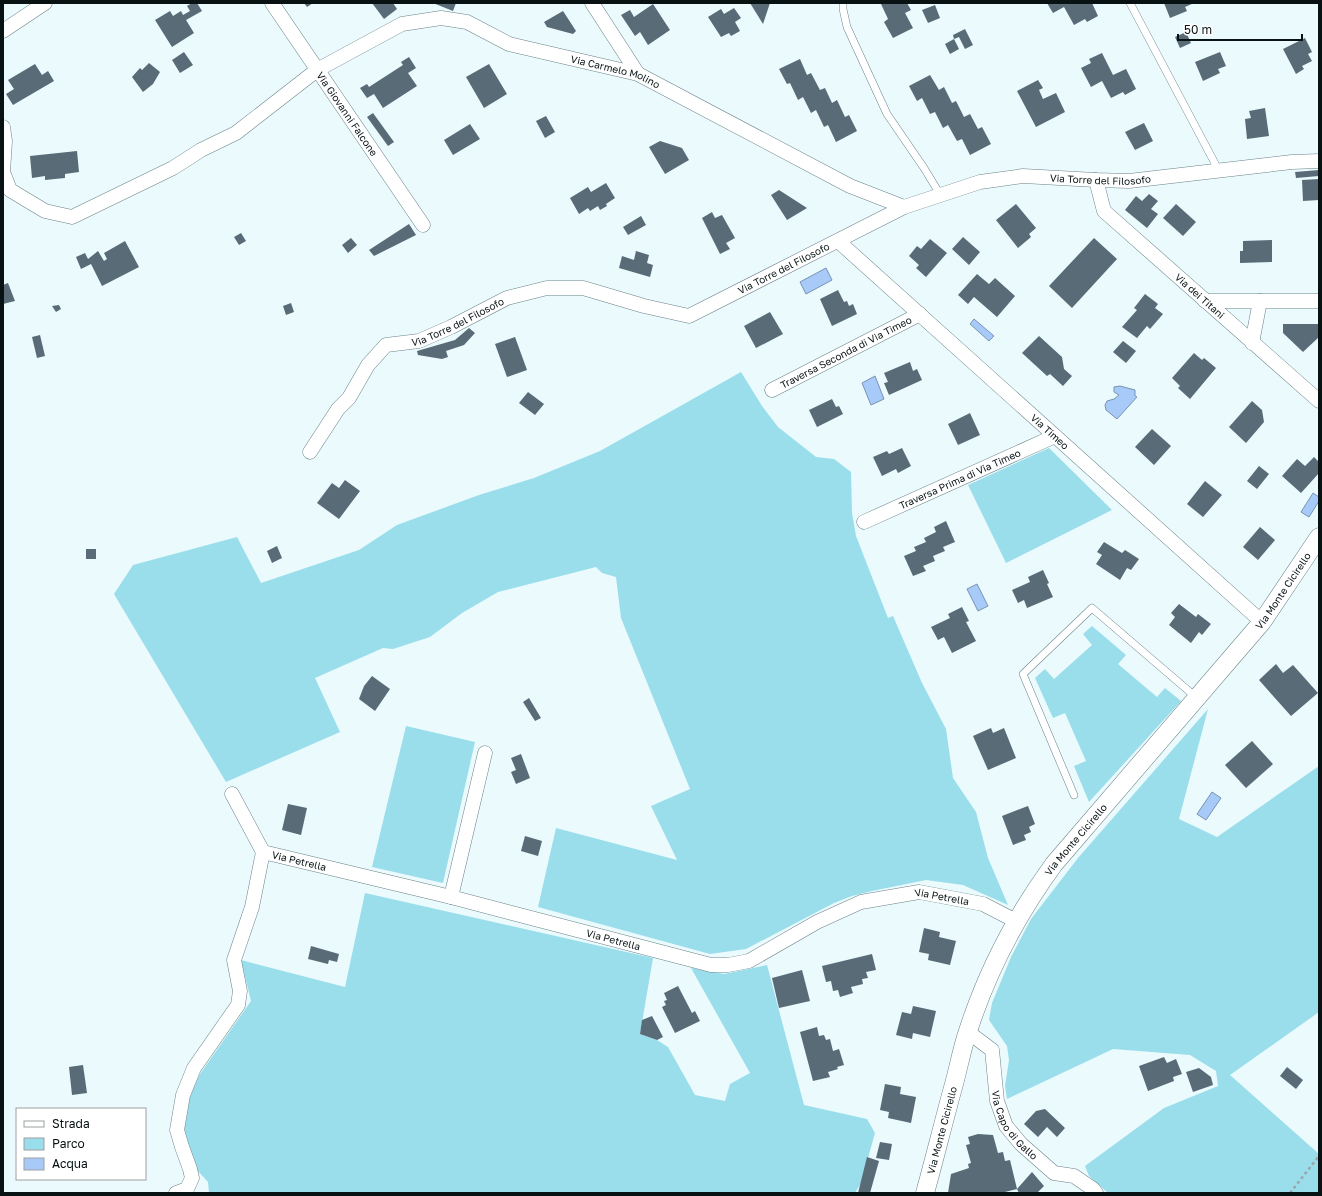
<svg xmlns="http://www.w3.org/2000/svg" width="1322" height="1196" font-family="'Golos Text',sans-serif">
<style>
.green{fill:#9adeec}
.water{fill:#a8caf8;stroke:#7893b3}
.building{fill:#586b77}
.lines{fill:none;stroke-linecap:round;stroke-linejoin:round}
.service-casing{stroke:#6b8388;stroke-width:8}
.minor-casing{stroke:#6b8388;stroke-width:15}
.tertiary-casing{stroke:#6b8388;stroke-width:19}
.path{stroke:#99a7a9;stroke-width:2.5;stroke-dasharray:3 3;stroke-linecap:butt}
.service{stroke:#fff;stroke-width:7}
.minor{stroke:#fff;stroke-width:14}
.tertiary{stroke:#fff;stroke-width:18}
.labels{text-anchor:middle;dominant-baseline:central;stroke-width:3.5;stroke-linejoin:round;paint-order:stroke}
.street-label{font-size:10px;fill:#081213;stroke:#fff}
</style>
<rect width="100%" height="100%" fill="#eafafd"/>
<g class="green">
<polygon points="741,372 762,406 778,427 816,457 834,459 851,472 852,513 856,536 888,618 893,616 922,683 946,729 953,778 976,812 988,858 1008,905 963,885 926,880 872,891 852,896 834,903 746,949 710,954 538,907 556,828 677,860 651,806 690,789 621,618 616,577 602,573 596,567 498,592 462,613 430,637 393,649 383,648 315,678 340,732 226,782 114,594 133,565 237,537 261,583 359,550 397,525 479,495 534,478 600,451"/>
<polygon points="1049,448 1112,510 1006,563 968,485"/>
<polygon points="1092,626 1126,655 1118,664 1157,697 1165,688 1181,701 1089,802 1074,766 1086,761 1065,713 1053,718 1035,678 1045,669 1054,679 1092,645 1083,634"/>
<polygon points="1208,709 1179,819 1217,837 1319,766 1319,1012 1230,1075 1319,1154 1319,1193 1108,1193 1089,1176 1085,1166 1164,1108 1218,1086 1216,1071 1190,1055 1113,1049 1007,1099 1005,1086 1009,1060 1007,1046 989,1020 992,1003 1011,957 1031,919 1078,858"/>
<polygon points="406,726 475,742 443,883 372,867"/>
<polygon points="365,893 653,958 640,1034 657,1040 668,1047 695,1095 725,1101 730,1084 750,1073 691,968 724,974 767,965 804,1105 867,1119 875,1133 861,1183 855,1193 209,1193 208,1182 197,1170 183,1133 188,1097 200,1074 251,1001 241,960 345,987"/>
</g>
<g class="water">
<polygon points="826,268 832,280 806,294 800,282"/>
<polygon points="974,319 994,336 989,341 970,324"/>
<polygon points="875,376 884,399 871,405 862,383"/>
<polygon points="1120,386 1135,390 1135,396 1137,397 1117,419 1106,410 1105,405 1107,401 1114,399 1119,395 1114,392 1114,387"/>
<polygon points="1313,493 1319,497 1319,501 1309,517 1301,512"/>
<polygon points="977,584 988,606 978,611 967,589"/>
<polygon points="1212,792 1221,798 1206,820 1197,814"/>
</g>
<g class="building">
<polygon points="192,3 197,3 202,11 186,20 194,33 172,47 155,20 170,11 173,16 181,11 183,15 190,11 187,6"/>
<polygon points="304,3 313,3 307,7"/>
<polygon points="372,3 393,3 397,9 384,19"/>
<polygon points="433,3 456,3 453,11"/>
<polygon points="750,3 770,3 763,24"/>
<polygon points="883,3 907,3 911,10 905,13 913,28 893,38 884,22 888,19 881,4"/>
<polygon points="1047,3 1092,3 1098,16 1087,22 1085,19 1074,25 1064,7 1053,13"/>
<polygon points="1164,3 1194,3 1185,7 1187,11 1170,18"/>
<polygon points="653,4 670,30 648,45 640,32 635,36 621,15 630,10 634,17"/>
<polygon points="935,5 940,18 928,23 922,10"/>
<polygon points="734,8 741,18 735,22 740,31 731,36 729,33 721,37 708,17 721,9 724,14"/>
<polygon points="563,11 576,31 573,34 547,27 544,22"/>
<polygon points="965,29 973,45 965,49 959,37 954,39 953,35"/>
<polygon points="1186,32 1191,43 1180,48 1175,37"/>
<polygon points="1305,38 1312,52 1308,54 1312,61 1302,66 1304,69 1296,74 1283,49"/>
<polygon points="954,39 959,49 950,54 945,44"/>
<polygon points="184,52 193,65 180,73 172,60"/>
<polygon points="1220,52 1226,66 1218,69 1220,73 1203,81 1195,62"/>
<polygon points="1102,53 1113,75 1126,69 1136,89 1125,95 1123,92 1111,98 1102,81 1091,87 1081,68 1091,63 1089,59"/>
<polygon points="409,57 416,68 408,73 417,86 383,108 374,94 367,98 360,88 367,84 369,87 403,65 401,62"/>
<polygon points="800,59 807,75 811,73 820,90 825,88 832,103 837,100 845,117 849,115 857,131 836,142 828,125 824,127 816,110 811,113 803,97 798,100 790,83 787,84 779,69"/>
<polygon points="149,63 160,72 153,84 143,92 132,77 140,68 142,70"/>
<polygon points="35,64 42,75 48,71 54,81 13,105 6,94 14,89 8,80"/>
<polygon points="489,64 507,94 484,108 466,77"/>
<polygon points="930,75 939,90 944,87 952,103 956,101 964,117 970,114 978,129 982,127 991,144 970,155 962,139 957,141 948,125 943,128 935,112 930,114 922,98 917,101 909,86"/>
<polygon points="1038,80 1043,88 1039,90 1043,99 1056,93 1065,112 1036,127 1017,91"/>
<polygon points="1265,108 1269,136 1247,139 1245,119 1251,118 1249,111"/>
<polygon points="373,113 394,142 388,146 367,117"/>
<polygon points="546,116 555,132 545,138 536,121"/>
<polygon points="1144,123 1153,141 1135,150 1125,132"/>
<polygon points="470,124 480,139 453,155 444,140"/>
<polygon points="660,141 682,148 689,160 665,174 649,147"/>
<polygon points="77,151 79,172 65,174 65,178 45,180 45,176 32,178 30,156"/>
<polygon points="1319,170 1319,176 1296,178 1295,172"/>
<polygon points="1319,179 1319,200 1303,201 1302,180"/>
<polygon points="606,183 615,198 606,204 607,206 600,210 598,206 590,211 588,208 579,214 570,198 588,187 591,192"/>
<polygon points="779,190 807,208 787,220 771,195"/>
<polygon points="1149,194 1158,201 1151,209 1158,214 1147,228 1125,210 1136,196 1142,201"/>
<polygon points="1016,204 1036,228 1029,234 1031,237 1018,248 996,220"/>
<polygon points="1176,204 1196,222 1183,236 1163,218"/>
<polygon points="712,212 715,218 722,215 735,238 726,243 730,249 720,254 702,218"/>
<polygon points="641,216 646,225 628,235 623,227"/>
<polygon points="409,224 416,235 374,256 369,250"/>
<polygon points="241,233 246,241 239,245 234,237"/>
<polygon points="963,237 980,252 969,265 952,249"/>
<polygon points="351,238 357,245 348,253 342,245"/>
<polygon points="1094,238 1117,259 1072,308 1049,286"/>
<polygon points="930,239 947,253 926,277 916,268 919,265 909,256 917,246 921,249"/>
<polygon points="1272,240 1272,262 1240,263 1240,251 1243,251 1243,241"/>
<polygon points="125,241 139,267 102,286 91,264 81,269 76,257 85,253 88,259 98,251 104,261 107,259 104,253"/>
<polygon points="636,251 649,255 647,263 653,265 650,277 619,268 622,256 634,260"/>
<polygon points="977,274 989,284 995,278 1015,296 997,317 974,297 968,304 958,295"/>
<polygon points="8,283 15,301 3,304 3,285"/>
<polygon points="838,290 844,302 847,301 849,306 853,304 857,314 832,326 820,299"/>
<polygon points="1145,294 1158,304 1155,308 1163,314 1150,329 1147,326 1137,338 1122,327 1137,310 1134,308"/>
<polygon points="291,303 294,312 286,315 283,306"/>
<polygon points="59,305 61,309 56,312 52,306"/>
<polygon points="770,312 783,334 756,348 744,326"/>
<polygon points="1283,324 1319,324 1319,337 1303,352 1283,333"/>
<polygon points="469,328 475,333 464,345 446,351 448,357 442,359 418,355 417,351 455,340"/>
<polygon points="40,335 45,356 37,358 32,337"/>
<polygon points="1039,336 1062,357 1064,369 1072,376 1063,386 1050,374 1047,376 1022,353"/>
<polygon points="515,337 527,370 507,377 495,344"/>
<polygon points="1123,341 1136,351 1126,363 1113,352"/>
<polygon points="1194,353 1202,360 1204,358 1216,368 1190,399 1178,388 1180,386 1172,378"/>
<polygon points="910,362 913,371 917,369 922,380 889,395 884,383 888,382 884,373"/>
<polygon points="528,392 544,404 535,415 519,403"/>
<polygon points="832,399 836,407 839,406 843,414 817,427 809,410"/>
<polygon points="1252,401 1262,410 1264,422 1246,443 1229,427"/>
<polygon points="970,413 980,435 958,445 948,424"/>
<polygon points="1152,429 1171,446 1154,465 1135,447"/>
<polygon points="902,448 911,466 898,473 896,469 882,476 873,457 887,451 889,454"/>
<polygon points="1314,457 1319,462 1319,473 1301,493 1282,476 1297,459 1305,466"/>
<polygon points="1259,466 1269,474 1257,489 1247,481"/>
<polygon points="345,480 360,491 339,519 317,503 332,483 339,488"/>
<polygon points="1205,481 1222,495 1203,517 1187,504"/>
<polygon points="946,521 955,542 943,547 945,551 933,556 935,561 923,566 926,571 913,576 904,556 916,551 914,547 926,542 924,538 936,532 934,527"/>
<polygon points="1260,527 1275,540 1258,560 1243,547"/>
<polygon points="1104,542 1122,553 1125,550 1139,559 1131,570 1127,568 1120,580 1096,564 1102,555 1097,552"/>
<polygon points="277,546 282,558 272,563 267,551"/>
<rect x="86" y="549" width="10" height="10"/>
<polygon points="1043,570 1049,583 1047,584 1053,597 1027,608 1024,600 1018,603 1012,590 1030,582 1028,577"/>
<polygon points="1179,604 1196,617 1198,614 1211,624 1202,635 1199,632 1191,643 1169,625 1175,617 1171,613"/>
<polygon points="962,607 969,621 966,622 976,641 952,653 944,637 938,640 931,627 950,618 948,614"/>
<polygon points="1276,664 1283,673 1293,665 1318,693 1291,716 1259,680"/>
<polygon points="372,676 390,689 375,711 359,699 364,686"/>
<polygon points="529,698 541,718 535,721 523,702"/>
<polygon points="991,728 993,733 1004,728 1016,758 988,770 973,736"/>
<polygon points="1252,741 1273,764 1246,788 1225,765"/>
<polygon points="521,754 530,778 516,784 511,772 516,770 511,758"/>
<polygon points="288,804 307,808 301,835 282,830"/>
<polygon points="1028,806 1035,824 1029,827 1031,832 1024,835 1026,840 1013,845 1002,816"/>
<polygon points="525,836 542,841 538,856 521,851"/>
<polygon points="924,928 940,932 939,937 956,941 950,965 928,960 929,954 919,952"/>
<polygon points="311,946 339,954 337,962 329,960 328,964 308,959"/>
<polygon points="872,954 876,970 866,972 868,978 862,979 863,984 851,987 853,993 840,997 838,990 833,991 831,981 826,982 822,966"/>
<polygon points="802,970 810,1001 779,1008 772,978"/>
<polygon points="678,986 692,1013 695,1011 700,1021 675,1033 662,1007 666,1005 664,1001 667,1000 664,993"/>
<polygon points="913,1006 936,1011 930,1037 913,1033 912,1039 896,1035 902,1012 911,1014"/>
<polygon points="652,1016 663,1037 657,1040 640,1034 642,1020"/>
<polygon points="817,1027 819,1036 824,1035 826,1040 830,1039 833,1051 839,1049 844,1065 837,1067 838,1069 828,1072 830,1077 813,1081 800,1032"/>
<polygon points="1164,1057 1167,1063 1176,1059 1182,1074 1173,1077 1174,1081 1148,1091 1139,1066"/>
<polygon points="83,1065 87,1093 72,1095 69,1067"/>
<polygon points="1287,1067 1303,1080 1296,1089 1280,1076"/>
<polygon points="1199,1068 1211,1077 1213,1085 1193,1092 1186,1072"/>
<polygon points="885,1084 901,1087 900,1094 916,1097 911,1123 888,1118 889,1112 880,1110"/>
<polygon points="1045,1109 1065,1128 1057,1137 1047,1127 1038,1137 1024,1124 1036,1111"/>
<polygon points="978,1134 993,1135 998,1153 1003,1152 1005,1161 1010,1160 1017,1189 1032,1172 1044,1186 1037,1193 1019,1193 1017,1189 1001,1193 948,1193 951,1174 969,1168 968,1164 971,1163 966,1145 970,1144 968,1137"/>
<polygon points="880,1142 892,1144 889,1160 876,1158"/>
<polygon points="867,1157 879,1161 870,1193 858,1193"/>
</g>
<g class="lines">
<g class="service-casing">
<g id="service">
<polyline points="843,3 843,9 847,27 887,114 924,168 941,196"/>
<polyline points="1130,3 1219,171"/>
<polyline points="1074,795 1023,674 1092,608 1197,698"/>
</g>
</g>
<g class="minor-casing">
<g id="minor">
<path id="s1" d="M 272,3 L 423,225"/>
<polyline points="592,3 638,74"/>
<polyline points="3,31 45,3"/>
<path id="s2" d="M 3,127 L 5,141 L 3,172 L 10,190 L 45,211 L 72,217 L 173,168 L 201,150 L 236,133 L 317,70 L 402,24 L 441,18 L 467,22 L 509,44 L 638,74 L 850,186 L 904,207"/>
<path id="s3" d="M 1096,180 L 1104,211 L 1319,401"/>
<path id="s4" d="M 838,241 L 1262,622"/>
<polyline points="1205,301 1319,301"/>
<polyline points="1252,343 1260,301"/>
<path id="s5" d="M 772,390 L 920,314"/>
<path id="s6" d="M 310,452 L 338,409 L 349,398 L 368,365 L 386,345 L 419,341 L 451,327 L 507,298 L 547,288 L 583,288 L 644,306 L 689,316 L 904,207 L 980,182 L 1023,176 L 1096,180 L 1129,181 L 1292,162 L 1319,161"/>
<path id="s7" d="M 864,522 L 1055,436"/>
<path id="s8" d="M 232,794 L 263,852 L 451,897 L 711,965 L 728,965 L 749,961 L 817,922 L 861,902 L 919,892 L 983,904 L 1016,921"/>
<polyline points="451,897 485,753"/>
<path id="s9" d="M 968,1032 L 992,1050 L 997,1101 L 1006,1126 L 1021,1144 L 1054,1173 L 1074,1176 L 1093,1189 L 1096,1193"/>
<polyline points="176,1193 187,1189 192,1178 190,1169 182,1147 177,1130 183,1095 194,1068 238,1005 240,991 234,960 252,907 263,852"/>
</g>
</g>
<g class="tertiary-casing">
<g id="tertiary">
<path id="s10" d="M 925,1193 C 935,1157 944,1120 954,1084 C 959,1066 962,1048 968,1031 C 988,969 1016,916 1054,864 L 1262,622 L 1319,537"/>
</g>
</g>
<polyline class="path" points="1290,1193 1319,1156"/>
<use href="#service" class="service"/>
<use href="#minor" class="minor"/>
<use href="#tertiary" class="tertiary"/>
</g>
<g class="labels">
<g class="street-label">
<text stroke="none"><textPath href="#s2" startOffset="740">Via Carmelo Molino</textPath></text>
<text stroke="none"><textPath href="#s1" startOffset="134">Via Giovanni Falcone</textPath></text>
<text stroke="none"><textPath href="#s6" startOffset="892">Via Torre del Filosofo</textPath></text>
<text stroke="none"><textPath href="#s6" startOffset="556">Via Torre del Filosofo</textPath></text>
<text stroke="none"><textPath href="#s3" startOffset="160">Via dei Titani</textPath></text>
<text stroke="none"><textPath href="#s6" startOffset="208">Via Torre del Filosofo</textPath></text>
<text stroke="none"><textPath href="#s5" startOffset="83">Traversa Seconda di Via Timeo</textPath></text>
<text stroke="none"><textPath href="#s4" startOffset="285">Via Timeo</textPath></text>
<text stroke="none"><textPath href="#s7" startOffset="105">Traversa Prima di Via Timeo</textPath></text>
<text stroke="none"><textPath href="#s10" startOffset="713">Via Monte Cicirello</textPath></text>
<text stroke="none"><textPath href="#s10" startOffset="389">Via Monte Cicirello</textPath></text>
<text stroke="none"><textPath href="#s8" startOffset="103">Via Petrella</textPath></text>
<text stroke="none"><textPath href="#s8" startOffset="775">Via Petrella</textPath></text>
<text stroke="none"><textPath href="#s8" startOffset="427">Via Petrella</textPath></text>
<text stroke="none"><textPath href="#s9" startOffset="111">Via Capo di Gallo</textPath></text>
<text stroke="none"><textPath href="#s10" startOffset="65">Via Monte Cicirello</textPath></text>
</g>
</g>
<rect width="1322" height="1196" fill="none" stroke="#081213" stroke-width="8"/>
<rect x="16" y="1108" width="130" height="72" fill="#ffffff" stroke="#9ca0a1"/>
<rect x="24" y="1121" width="20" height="6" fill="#ffffff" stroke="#9ca0a1"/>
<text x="52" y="1128" font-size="12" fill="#081213">Strada</text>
<rect x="24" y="1138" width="20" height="12" fill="#9adeec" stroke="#9ca0a1"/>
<text x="52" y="1148" font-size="12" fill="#081213">Parco</text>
<rect x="24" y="1158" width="20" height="12" fill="#a8caf8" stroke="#9ca0a1"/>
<text x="52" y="1168" font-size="12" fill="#081213">Acqua</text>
<path d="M1178 34v6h124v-6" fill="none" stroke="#081213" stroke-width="2"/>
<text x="1184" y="34" font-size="12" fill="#081213" stroke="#ffffff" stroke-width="3" paint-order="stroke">50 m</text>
</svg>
